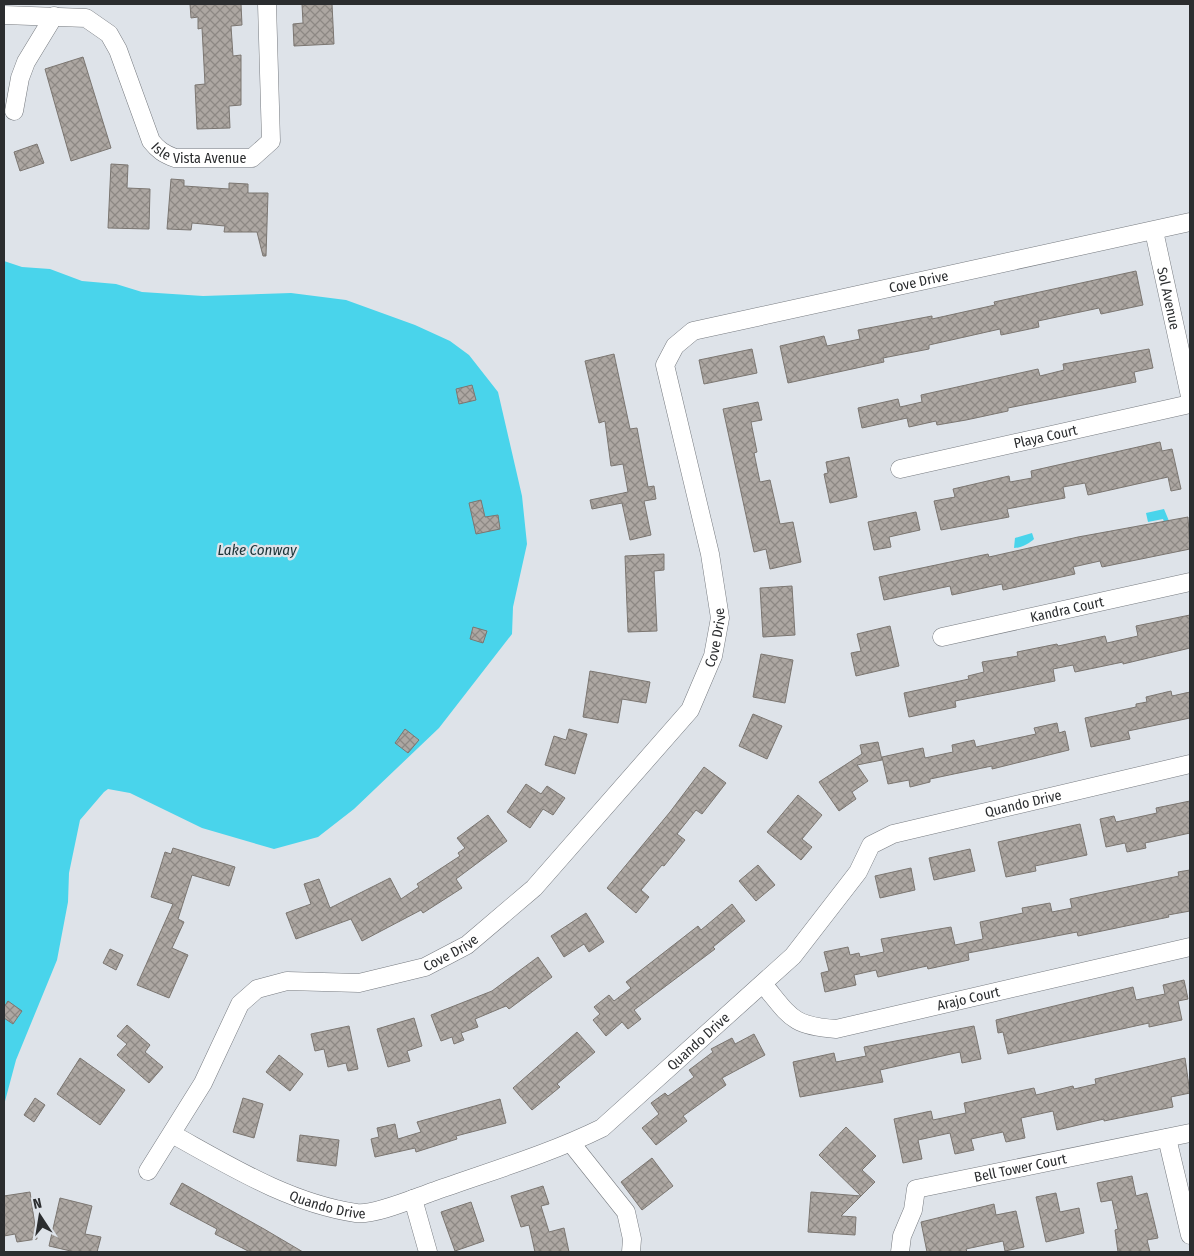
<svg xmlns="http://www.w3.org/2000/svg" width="1194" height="1256" font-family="'Fira Sans Condensed',sans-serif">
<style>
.water{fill:#49d4eb}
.building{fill:url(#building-cross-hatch);stroke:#7b7671}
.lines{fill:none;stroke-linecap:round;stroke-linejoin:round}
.minor-casing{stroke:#777b80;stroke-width:19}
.minor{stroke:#fff;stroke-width:18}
.labels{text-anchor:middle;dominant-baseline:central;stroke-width:4.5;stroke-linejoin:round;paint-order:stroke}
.street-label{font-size:14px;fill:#2b2d2f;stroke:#dee3e9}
.water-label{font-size:15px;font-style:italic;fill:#1b3236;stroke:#dee3e9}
</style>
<defs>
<pattern id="building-cross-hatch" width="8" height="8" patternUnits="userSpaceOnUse" patternTransform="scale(1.25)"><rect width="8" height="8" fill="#ada7a2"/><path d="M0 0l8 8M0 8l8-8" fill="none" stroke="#8d8884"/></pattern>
</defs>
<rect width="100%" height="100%" fill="#dee3e9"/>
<g class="water">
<polygon points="4,261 22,267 50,269 82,281 116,284 142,292 203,296 291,293 346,300 415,325 450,341 469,355 498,392 522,496 527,544 513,607 512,634 439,728 354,809 318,837 274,849 202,828 130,793 108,789 104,792 80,820 69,873 68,902 57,960 16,1060 4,1105"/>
<polygon points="1164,509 1169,521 1164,522 1163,519 1148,522 1146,513"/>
<path d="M 1032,533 L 1034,539 C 1030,543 1021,548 1014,548 L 1015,538 Z"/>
</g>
<g class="building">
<polygon points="190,4 241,4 242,25 231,26 233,56 241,55 241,105 229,106 230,128 197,129 195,85 205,84 202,28 198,29 198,17 191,18"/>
<polygon points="302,4 332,4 334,44 294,46 293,24 303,23"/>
<polygon points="83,57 111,148 71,161 45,69"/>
<polygon points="37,144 44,163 20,171 14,152"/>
<polygon points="111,164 128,165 127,188 150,189 149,229 108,228"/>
<polygon points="171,179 184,180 184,186 229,189 229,183 248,184 248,193 268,193 266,256 263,256 257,232 224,232 225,226 192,223 191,230 167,229"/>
<polygon points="1136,271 1143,305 1101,314 1099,308 1038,321 1039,327 1001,335 1000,329 929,345 929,349 883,358 884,362 788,383 780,346 824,336 827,346 860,339 858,330 932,316 932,319 995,305 994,302"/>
<polygon points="752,349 757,373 704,384 699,360"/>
<polygon points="1149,349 1153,368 1134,372 1136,382 1008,408 1008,411 966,420 937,425 936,421 909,427 907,418 862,428 858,408 898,399 900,407 922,402 921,395 1038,369 1040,376 1064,370 1063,364"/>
<polygon points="614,354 630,429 637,428 648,487 654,486 656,499 644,501 651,535 630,540 622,503 592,509 590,500 628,492 623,464 611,466 605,421 599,423 585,361"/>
<polygon points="472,385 476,400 459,404 456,389"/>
<polygon points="758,402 762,420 751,422 757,452 754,453 760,482 770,480 780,524 793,522 801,562 770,569 766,549 754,552 723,409"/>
<polygon points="1160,442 1162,451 1172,449 1181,489 1171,491 1168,477 1088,495 1085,483 1063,487 1065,498 1007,509 1009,517 941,530 934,501 955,497 953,489 1009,476 1010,482 1032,478 1031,471"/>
<polygon points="849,457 857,497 830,503 824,474 828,473 826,462"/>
<polygon points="481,500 485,517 498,515 500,529 476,534 469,503"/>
<polygon points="916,512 920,530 889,537 891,547 874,550 868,522"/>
<polygon points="1188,517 1190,549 1102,567 1100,561 1073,567 1075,574 1003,590 1002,584 952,595 950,586 884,600 879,577 988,554 989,557 1078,537"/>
<polygon points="664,554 664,570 654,571 657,631 628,632 625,556"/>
<polygon points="792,586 795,635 763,637 760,588"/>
<polygon points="1190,615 1190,648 1123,664 1123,662 1075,672 1073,665 1053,669 1055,681 955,701 956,707 909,717 904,693 969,679 968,676 984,672 982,662 1018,656 1017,652 1057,644 1058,646 1105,636 1107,643 1138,636 1136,626"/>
<polygon points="890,626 899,666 856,676 851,653 861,651 857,634"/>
<polygon points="473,627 487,631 483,643 470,639"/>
<polygon points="761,654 793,660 785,703 753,697"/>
<polygon points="590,671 650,682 646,703 622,699 618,723 583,717"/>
<polygon points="1171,691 1172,696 1190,692 1190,718 1128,731 1130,739 1091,747 1085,718 1136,707 1136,704 1147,702 1146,697"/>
<polygon points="753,714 782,726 767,759 739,746"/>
<polygon points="1057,723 1059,733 1065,731 1069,750 992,769 992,766 930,779 930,782 910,787 909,780 888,784 882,757 923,748 925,758 953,752 952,745 974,740 976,747 1036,734 1034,728"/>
<polygon points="405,729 419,740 408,753 395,743"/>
<polygon points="569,729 587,734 575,774 545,765 554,736 566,740"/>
<polygon points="878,742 882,760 857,765 868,781 852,792 856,799 839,811 819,782 862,754 860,745"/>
<polygon points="704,767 726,783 702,814 696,810 677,834 685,840 664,866 662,865 641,890 649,897 636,913 607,888 670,812"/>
<polygon points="526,784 541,794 547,786 565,798 553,815 543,809 530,828 507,812"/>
<polygon points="798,795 822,815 802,839 812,847 801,860 767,832"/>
<polygon points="1190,801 1190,833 1145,843 1146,848 1127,852 1125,843 1106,847 1100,819 1114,816 1116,822 1157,813 1156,808"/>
<polygon points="488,815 507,841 456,879 462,888 423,913 421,910 362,941 351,919 296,939 286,913 311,904 304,884 319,879 330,908 390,878 401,899 419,887 417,884 460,856 458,853 465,848 457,838"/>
<polygon points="1080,824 1087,855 1035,866 1036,871 1006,877 998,842"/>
<polygon points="173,848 235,867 229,886 192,875 178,919 184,922 172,948 188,955 169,998 137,985 173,904 151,897 165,852 171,854"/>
<polygon points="970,849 975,871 934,880 929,858"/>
<polygon points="758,865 775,885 756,901 739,881"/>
<polygon points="911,868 915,890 880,898 875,876"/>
<polygon points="1190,870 1190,911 1168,915 1169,917 1078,936 1077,932 968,953 969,960 928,969 927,966 878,977 876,970 854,975 856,985 825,992 821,973 829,971 824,952 848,947 850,955 859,953 860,957 884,952 881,939 951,927 955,945 983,939 980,922 1023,913 1022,908 1050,903 1052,912 1072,908 1070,899 1179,876 1178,872"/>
<polygon points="732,904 745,921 713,947 715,949 634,1010 641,1019 628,1029 622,1022 606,1036 593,1020 600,1014 594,1007 609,995 614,1001 631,988 626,982 698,926 701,930"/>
<polygon points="586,913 604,942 589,952 584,944 564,957 551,936"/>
<polygon points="110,949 123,955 116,970 103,963"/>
<polygon points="538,957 552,977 509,1009 506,1006 475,1019 478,1027 461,1033 464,1040 454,1044 452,1037 441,1041 431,1015 492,991"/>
<polygon points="1184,980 1188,999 1178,1001 1182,1020 1149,1027 1149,1023 1008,1054 1003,1032 998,1033 996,1020 1133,987 1136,1000 1165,994 1163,985"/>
<polygon points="8,1001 22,1011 13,1024 4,1018 4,1007"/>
<polygon points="414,1018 422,1046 407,1051 410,1061 388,1067 377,1029"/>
<polygon points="127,1025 150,1045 145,1052 163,1067 149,1083 117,1055 127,1044 117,1036"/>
<polygon points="349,1026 358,1069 348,1071 346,1063 328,1067 324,1049 315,1051 311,1034"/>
<polygon points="974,1026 981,1059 962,1063 960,1052 880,1070 883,1082 800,1097 793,1062 834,1053 836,1062 866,1056 864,1047"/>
<polygon points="577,1032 595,1052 557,1084 560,1087 532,1110 513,1088"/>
<polygon points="754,1034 765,1055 722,1078 726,1085 683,1116 687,1121 656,1145 642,1128 659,1114 651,1103 665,1093 668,1096 694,1077 689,1070 713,1052 711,1049 732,1038 735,1044"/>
<polygon points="279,1055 303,1074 290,1091 266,1072"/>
<polygon points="80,1058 125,1090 100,1125 57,1094"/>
<polygon points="1185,1058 1190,1093 1171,1097 1173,1107 1104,1121 1104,1119 1057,1130 1053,1111 1021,1118 1025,1138 1006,1142 1003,1132 971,1139 974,1150 955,1154 950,1133 918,1140 922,1159 903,1163 894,1119 931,1111 933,1120 966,1113 964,1103 1034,1088 1036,1095 1073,1086 1074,1089 1096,1084 1095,1079"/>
<polygon points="35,1098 45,1105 34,1122 24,1115"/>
<polygon points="243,1098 263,1104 254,1138 233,1132"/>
<polygon points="500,1099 506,1123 456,1136 457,1139 416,1152 415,1148 375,1157 371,1139 379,1137 377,1128 395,1124 398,1139 421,1132 417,1122"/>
<polygon points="846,1127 876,1156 862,1170 875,1182 841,1216 856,1217 855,1235 808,1232 811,1192 861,1196 819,1155"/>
<polygon points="300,1135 339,1140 336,1166 297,1161"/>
<polygon points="652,1158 673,1186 642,1210 621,1182"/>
<polygon points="1132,1176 1136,1196 1147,1193 1154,1221 1158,1238 1147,1240 1150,1252 1118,1252 1115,1230 1118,1229 1112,1200 1101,1202 1097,1183"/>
<polygon points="182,1183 264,1229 303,1252 250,1252 215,1234 217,1229 170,1204"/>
<polygon points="543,1186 549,1204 541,1206 549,1232 564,1228 569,1252 535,1252 529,1225 521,1227 511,1196"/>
<polygon points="30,1192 37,1239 17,1242 15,1234 4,1236 4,1196"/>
<polygon points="1056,1193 1060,1212 1079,1208 1084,1233 1046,1242 1036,1197"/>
<polygon points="60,1198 92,1206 85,1234 101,1237 97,1252 75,1252 49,1246"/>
<polygon points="471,1202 484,1241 455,1251 441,1212"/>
<polygon points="994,1204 996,1215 1016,1211 1024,1247 1005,1251 1003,1241 966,1249 967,1252 927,1252 921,1222"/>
</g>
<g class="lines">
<g class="minor-casing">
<g id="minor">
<path id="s1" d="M 4,15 L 86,18 L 109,34 L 118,50 L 151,141 C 158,150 164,154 175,158 L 252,158 L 271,141 L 267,4"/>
<polyline points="14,111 20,78 26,62 54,16"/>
<path id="s2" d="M 1154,231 L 1190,396"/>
<path id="s3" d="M 900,469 L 1190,404"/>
<path id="s4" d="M 942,637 L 1190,582"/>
<path id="s5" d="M 763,984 C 790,1016 791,1026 836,1029 L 1190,947"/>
<path id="s6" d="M 172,1134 C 230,1166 289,1203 356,1213 C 374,1216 417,1197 435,1191 C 491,1171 549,1154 602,1128 L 793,956 L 858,872 L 871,845 L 893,834 L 1190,764"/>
<polyline points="1167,1138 1190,1235"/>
<polyline points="571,1143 626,1212 632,1239 631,1252"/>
<path id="s7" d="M 148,1171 L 203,1083 L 240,1004 L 257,989 L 287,981 L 359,983 L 425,967 L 467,945 L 534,888 L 690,710 L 713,656 L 720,618 L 710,554 L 665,365 L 675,346 L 693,331 L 1190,222"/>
<polyline points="413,1199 428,1252"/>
<path id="s8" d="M 900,1252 L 902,1236 L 913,1210 L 916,1189 L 1190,1133"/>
</g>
</g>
<use href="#minor" class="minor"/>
</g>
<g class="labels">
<g class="street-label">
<text stroke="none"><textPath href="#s1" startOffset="278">Isle Vista Avenue</textPath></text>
<text stroke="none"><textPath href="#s7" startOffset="1389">Cove Drive</textPath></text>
<text stroke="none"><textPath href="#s2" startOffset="69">Sol Avenue</textPath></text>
<text stroke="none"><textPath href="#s3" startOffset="149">Playa Court</textPath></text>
<text stroke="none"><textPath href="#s4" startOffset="128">Kandra Court</textPath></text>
<text stroke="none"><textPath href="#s7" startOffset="834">Cove Drive</textPath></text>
<text stroke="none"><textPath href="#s6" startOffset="1014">Quando Drive</textPath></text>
<text stroke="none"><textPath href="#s7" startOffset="414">Cove Drive</textPath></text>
<text stroke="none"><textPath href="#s5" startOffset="226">Arajo Court</textPath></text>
<text stroke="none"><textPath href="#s6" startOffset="592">Quando Drive</textPath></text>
<text stroke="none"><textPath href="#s8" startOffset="172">Bell Tower Court</textPath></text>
<text stroke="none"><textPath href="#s6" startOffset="172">Quando Drive</textPath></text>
</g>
<g class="water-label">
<text x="257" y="550">Lake Conway</text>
</g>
</g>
<rect width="1194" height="1256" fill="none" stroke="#2b2d2f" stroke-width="10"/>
<g transform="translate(40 1216) rotate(348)" stroke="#dee3e9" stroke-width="4" paint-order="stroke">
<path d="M0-4L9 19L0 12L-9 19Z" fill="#2b2d2f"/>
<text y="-8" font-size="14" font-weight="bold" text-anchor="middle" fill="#2b2d2f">N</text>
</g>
</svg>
